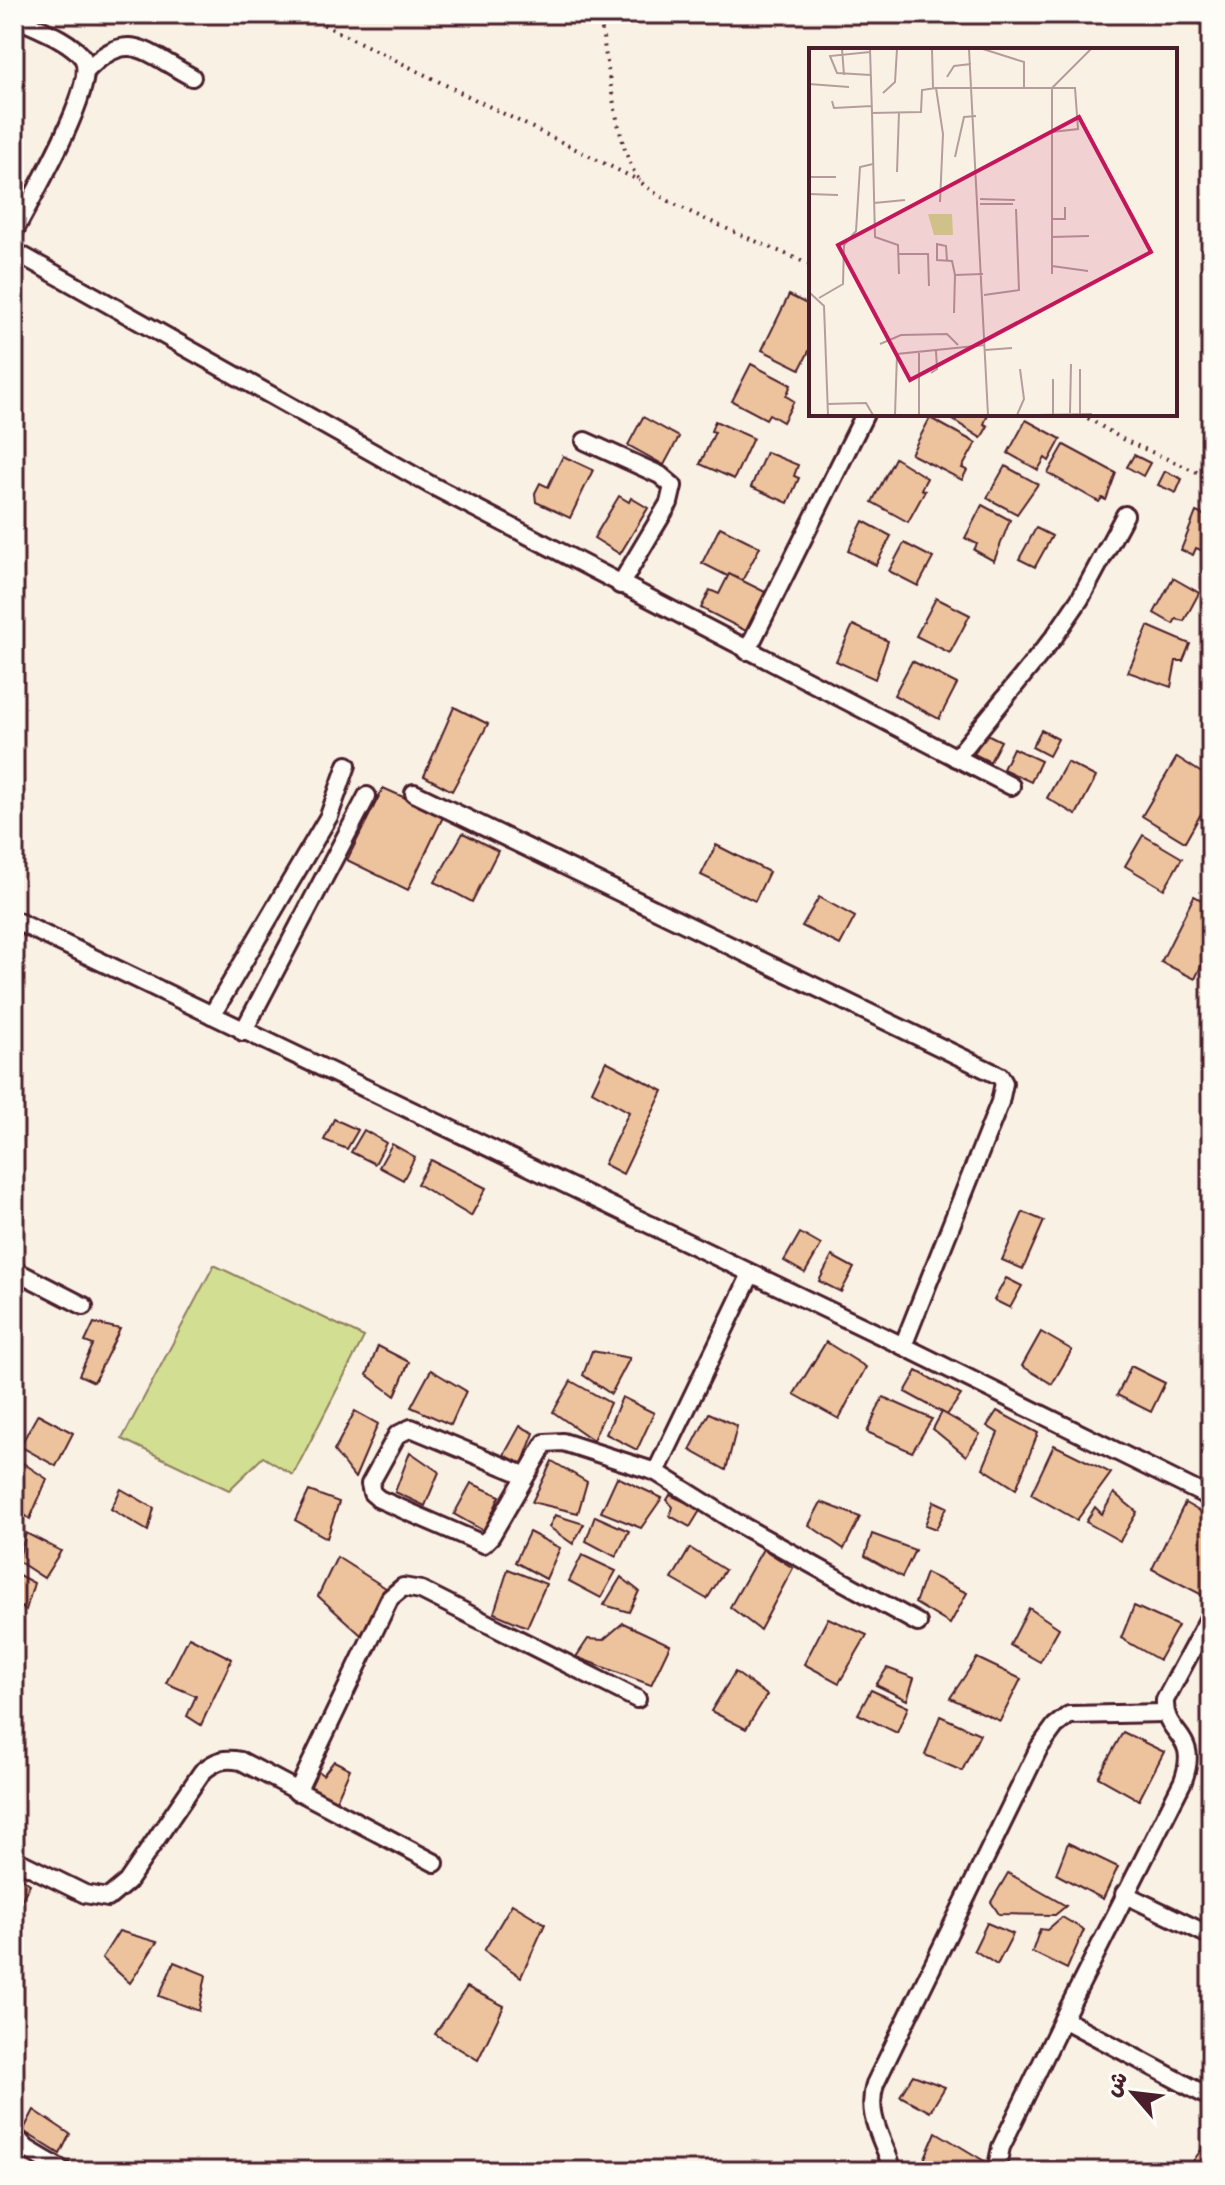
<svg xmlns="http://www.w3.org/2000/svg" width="1225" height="2185" font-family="'Comic Neue','Playpen Sans Arabic',sans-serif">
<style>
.green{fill:#d2de91;stroke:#8e7e5e;stroke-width:2}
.building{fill:#edc39d;stroke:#4a1f2b;stroke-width:2}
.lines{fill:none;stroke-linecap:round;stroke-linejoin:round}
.street-casing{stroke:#4a1f2b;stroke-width:22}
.path{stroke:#4a1f2b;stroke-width:4;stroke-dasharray:2 6;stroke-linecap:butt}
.street{stroke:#fdfcf7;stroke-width:16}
.inset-road{fill:none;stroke:#b49d9b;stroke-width:2}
.view{fill:#c2185b;fill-opacity:0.15;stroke:#c2185b;stroke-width:4}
.inset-edge{fill:none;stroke:#4a1f2b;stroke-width:4}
</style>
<rect width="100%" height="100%" fill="#faf1e5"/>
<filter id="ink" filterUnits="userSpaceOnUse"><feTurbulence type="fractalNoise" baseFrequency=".0125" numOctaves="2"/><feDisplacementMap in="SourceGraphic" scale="16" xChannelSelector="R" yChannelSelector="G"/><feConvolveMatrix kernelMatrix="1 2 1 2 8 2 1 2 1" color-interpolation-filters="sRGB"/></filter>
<g filter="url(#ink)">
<polygon class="green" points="214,1265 364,1337 293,1475 263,1457 229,1490 122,1439"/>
<g class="building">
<polygon points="789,295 811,306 811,347 800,369 762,350"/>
<polygon points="751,364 791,385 786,396 794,401 783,422 769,414 766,419 732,401"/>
<polygon points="944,414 988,414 984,424 988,426 981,438"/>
<polygon points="643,417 679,437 664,465 628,445"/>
<polygon points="930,418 976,443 962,468 967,470 962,480 911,454"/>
<polygon points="1026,420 1061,439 1049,461 1045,458 1038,470 1008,453"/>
<polygon points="715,421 753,438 734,479 700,464 715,432 711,431"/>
<polygon points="1064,445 1116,473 1106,500 1102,498 1099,502 1048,473"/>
<polygon points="766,452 798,465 794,476 799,478 788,503 751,487"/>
<polygon points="1134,455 1150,463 1143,476 1127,467"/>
<polygon points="563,456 593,470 570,518 536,502 535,493 540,483 548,487"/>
<polygon points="895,458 927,478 921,489 925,491 908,522 872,502"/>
<polygon points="1005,466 1038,484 1017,514 987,498"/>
<polygon points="1165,471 1182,479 1176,493 1158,485"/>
<polygon points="619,496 629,502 631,498 648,508 620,554 594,538"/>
<polygon points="982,505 1010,520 994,561 974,550 977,544 965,538"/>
<polygon points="1196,512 1211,518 1211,554 1196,548 1193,555 1181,550"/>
<polygon points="863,521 891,536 876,565 848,551"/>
<polygon points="720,527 760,547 741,583 702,563"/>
<polygon points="1036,528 1052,536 1035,567 1019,559"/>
<polygon points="904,543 933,558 918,586 889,571"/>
<polygon points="729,574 765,592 746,631 701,608 710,590 719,594"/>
<polygon points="1173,578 1199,593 1184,621 1176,619 1173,624 1154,613"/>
<polygon points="936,598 970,615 950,653 916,636"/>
<polygon points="853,625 888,641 875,679 836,661"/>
<polygon points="1148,626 1190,644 1183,661 1176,661 1171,687 1128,672"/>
<polygon points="912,661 957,684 939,719 894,695"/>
<polygon points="454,707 488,724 452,791 424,776"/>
<polygon points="1041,730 1058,739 1049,756 1032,747"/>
<polygon points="985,733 1001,741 990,762 974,754"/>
<polygon points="1013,748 1041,761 1031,782 1003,769"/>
<polygon points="1177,757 1211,779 1211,796 1185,842 1142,816"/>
<polygon points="1067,762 1096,777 1076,815 1047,798"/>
<polygon points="383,788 444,815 408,890 347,860"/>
<polygon points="463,833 498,851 472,902 435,882"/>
<polygon points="1143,835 1182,858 1164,889 1125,866"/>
<polygon points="716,845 769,872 755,901 701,875"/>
<polygon points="1194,896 1211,905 1211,945 1195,979 1161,962"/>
<polygon points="819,897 855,917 840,945 802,926"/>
<polygon points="606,1061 663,1091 623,1174 604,1164 629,1112 592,1091"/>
<polygon points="334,1119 358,1130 347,1149 324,1140"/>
<polygon points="364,1130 386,1143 375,1164 351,1152"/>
<polygon points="392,1144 415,1157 403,1180 379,1167"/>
<polygon points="431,1160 486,1188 471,1216 417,1184"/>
<polygon points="1023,1212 1044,1221 1023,1269 1002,1260"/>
<polygon points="800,1233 821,1245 805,1273 784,1261"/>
<polygon points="832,1256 854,1268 841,1292 819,1281"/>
<polygon points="1006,1278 1022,1286 1010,1308 994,1300"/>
<polygon points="94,1323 120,1329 94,1382 79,1375 93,1345 85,1342"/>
<polygon points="1041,1332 1072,1350 1052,1384 1022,1366"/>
<polygon points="826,1342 866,1367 839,1419 794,1394"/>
<polygon points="378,1346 409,1362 395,1396 367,1375"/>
<polygon points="592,1351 630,1358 611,1394 583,1375"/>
<polygon points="1131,1366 1165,1383 1151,1412 1117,1395"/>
<polygon points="431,1370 466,1391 451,1425 411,1407"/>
<polygon points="917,1371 961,1395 947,1415 905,1392"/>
<polygon points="571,1381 610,1403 593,1440 553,1412"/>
<polygon points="622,1397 654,1413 637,1450 606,1434"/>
<polygon points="883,1397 932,1419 912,1452 867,1432"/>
<polygon points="355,1411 378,1424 355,1478 334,1451"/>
<polygon points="997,1411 1038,1433 1016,1489 983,1468 998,1433 987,1426"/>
<polygon points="942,1412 980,1434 966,1456 933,1429"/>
<polygon points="709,1413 737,1426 726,1470 690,1450"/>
<polygon points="38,1414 73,1433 56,1466 20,1446"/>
<polygon points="520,1426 534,1433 522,1464 504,1455"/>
<polygon points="1054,1445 1111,1473 1077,1520 1031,1494"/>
<polygon points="410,1452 439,1472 425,1506 395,1492"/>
<polygon points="14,1457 47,1479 30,1519 14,1507"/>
<polygon points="552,1461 587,1482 578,1513 532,1502"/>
<polygon points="617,1477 662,1498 641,1528 601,1512"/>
<polygon points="471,1483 500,1496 484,1531 454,1514"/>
<polygon points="121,1489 154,1508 148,1531 111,1509"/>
<polygon points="309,1491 339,1502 327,1538 295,1520"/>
<polygon points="1114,1493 1137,1512 1120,1541 1086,1522 1095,1507 1102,1514"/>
<polygon points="670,1495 701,1509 690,1527 670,1516 673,1507 667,1500"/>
<polygon points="934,1501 947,1507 936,1529 925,1525"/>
<polygon points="821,1502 860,1517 844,1549 809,1525"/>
<polygon points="1185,1503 1211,1518 1211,1584 1204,1596 1152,1569"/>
<polygon points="555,1515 584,1524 573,1544 549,1527"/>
<polygon points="595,1516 629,1531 616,1557 586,1541"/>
<polygon points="529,1532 560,1548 546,1579 515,1562"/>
<polygon points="26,1533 61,1551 44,1578 18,1561"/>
<polygon points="872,1534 915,1550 902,1577 865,1556"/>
<polygon points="690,1548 725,1570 707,1599 672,1579"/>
<polygon points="763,1549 793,1568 760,1630 730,1607"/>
<polygon points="582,1555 616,1571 601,1598 569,1581"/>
<polygon points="337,1557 389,1590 361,1635 318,1596"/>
<polygon points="508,1569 546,1584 527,1627 494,1613"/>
<polygon points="15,1573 34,1583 26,1610 14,1603"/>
<polygon points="926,1573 967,1593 950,1624 915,1603"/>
<polygon points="621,1577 639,1591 629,1612 604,1605"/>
<polygon points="1134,1606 1178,1626 1159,1660 1121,1638"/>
<polygon points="1029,1608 1059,1628 1040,1662 1010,1645"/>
<polygon points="828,1618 867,1635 839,1683 804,1664"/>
<polygon points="623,1623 670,1645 651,1685 576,1657 588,1639 603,1640"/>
<polygon points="189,1637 232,1659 201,1725 187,1716 196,1696 166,1683"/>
<polygon points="977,1658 1021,1679 1000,1721 950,1698"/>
<polygon points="887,1668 914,1678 907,1700 876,1685"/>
<polygon points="735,1672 767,1695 746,1729 711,1711"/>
<polygon points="871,1690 908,1707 897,1733 858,1714"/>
<polygon points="940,1716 980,1734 962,1771 925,1755"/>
<polygon points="1123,1732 1164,1752 1139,1800 1098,1777"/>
<polygon points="334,1761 350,1769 334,1805 307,1787 314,1769 323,1775"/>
<polygon points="1068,1843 1118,1867 1103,1899 1056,1874"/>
<polygon points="14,1873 30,1884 14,1914"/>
<polygon points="1008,1873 1066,1906 1055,1915 999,1914 991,1902"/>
<polygon points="512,1904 545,1924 521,1977 484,1951"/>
<polygon points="1062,1917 1084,1930 1067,1969 1032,1952 1040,1929 1047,1930"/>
<polygon points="987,1923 1013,1934 997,1965 974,1950"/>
<polygon points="119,1931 157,1942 130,1983 102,1958"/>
<polygon points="174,1962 206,1975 199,2011 159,1996"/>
<polygon points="467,1987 504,2006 478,2060 435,2034"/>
<polygon points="913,2075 945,2087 930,2112 900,2096"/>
<polygon points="34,2110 70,2134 60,2154 23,2131"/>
<polygon points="936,2132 986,2162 981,2171 929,2171 921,2167"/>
<polygon points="1209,2139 1211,2171 1186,2171"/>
<polygon points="833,2161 852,2171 827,2171"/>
</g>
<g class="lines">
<g class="street-casing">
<g id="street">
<path d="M 14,17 C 34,27 70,39 83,58 C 99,85 29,202 14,232"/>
<path d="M 87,70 C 129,27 146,53 192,77"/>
<polyline points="14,251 429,484 1011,786"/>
<polyline points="585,441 660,475 673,486 669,503 620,585"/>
<polyline points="747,651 865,414"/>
<polyline points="956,758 1054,637 1080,599 1125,515"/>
<polyline points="414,793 1000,1076 1004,1083 1000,1102 903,1346"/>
<polyline points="14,920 903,1346 1211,1498"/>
<polyline points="212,1015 329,816 347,765"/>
<polyline points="243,1032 367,796"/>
<polyline points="14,1270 84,1306"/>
<polyline points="656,1472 737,1523 918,1623"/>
<polyline points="524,1475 411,1428 397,1435 370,1484 372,1493 379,1499 483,1544 491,1536 545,1443 563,1442 656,1472 751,1274"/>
<polyline points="297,1792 390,1598 403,1587 421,1590 637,1699"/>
<path d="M 14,1859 L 85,1894 L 108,1898 L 127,1882 L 202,1772 C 216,1760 224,1758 241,1761 L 435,1863"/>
<polyline points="1124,1894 1211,1936"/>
<polyline points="1063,2019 1211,2098"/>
<polyline points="14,2135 27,2149 64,2171"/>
<path d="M 893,2171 C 884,2139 865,2118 875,2084 L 1039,1748 L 1055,1726 L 1069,1715 L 1164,1713"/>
<path d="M 996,2171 L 1001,2147 L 1063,2019 L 1183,1781 C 1201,1732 1163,1737 1165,1700 L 1211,1614"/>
</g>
</g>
<g class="path">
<polyline points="302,14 640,181"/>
<path d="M 599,14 C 607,54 616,151 640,181 C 657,203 779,250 811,265"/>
<polyline points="1081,414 1124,440 1211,478"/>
</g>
<use href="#street" class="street"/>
</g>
</g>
<g transform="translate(809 48)">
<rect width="368" height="368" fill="#faf1e5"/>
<path d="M 119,166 L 143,166 L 144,187 L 125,187 Z" fill="#d2de91"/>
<path class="inset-road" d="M 33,1 L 35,27M 61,1 L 63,65 L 112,64 L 113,42 L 127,40 L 134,86 L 131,154M 123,1 L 124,40M 160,1 L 179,367M 174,1 L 215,14 L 215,39M 61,4 L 21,8 L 28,25 L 62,27M 138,29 L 145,18 L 162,16M 0,36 L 40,39M 128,40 L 266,40 L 269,81 L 243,84M 74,45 L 86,34 L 88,1M 23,53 L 25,60 L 63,58M 63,65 L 66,189 L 89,197 L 90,226M 146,109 L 155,69 L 167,68M 88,124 L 90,64M 0,129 L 27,129M 0,146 L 29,147M 171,151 L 206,152M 65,155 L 96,152M 171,156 L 204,156M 242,171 L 256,171 L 256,159M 242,189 L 280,188M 90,206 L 119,206 L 120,238M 138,213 L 137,198 L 128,196 L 128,212 L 143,213 L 146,227 L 174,226M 243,218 L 279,223M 243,226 L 243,40 L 282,1M 0,244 L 15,258 L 19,367M 175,247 L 210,242 L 207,161M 10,250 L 34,236 L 35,197 L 47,183 L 51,119 L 64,116M 145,265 L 146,227M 71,296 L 92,287 L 138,286 L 149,297M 176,302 L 203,300M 110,304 L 110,367M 122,325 L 128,321 L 127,303M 18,356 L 57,355 L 64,367M 261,365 L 262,316M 244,366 L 244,331M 271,366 L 271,321M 86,367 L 88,306 L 176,297M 208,367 L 215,351 L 211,321M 227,367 L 283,366"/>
<path class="view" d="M 270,69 L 342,204 L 101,332 L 29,197 Z"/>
<rect width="368" height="368" class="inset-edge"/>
</g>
<rect width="1225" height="2185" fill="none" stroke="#fdfcf7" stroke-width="48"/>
<rect x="24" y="24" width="1177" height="2137" fill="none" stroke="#4a1f2b" stroke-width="3" filter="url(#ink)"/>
<g transform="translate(1133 2093) rotate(298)" stroke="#fdfcf7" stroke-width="6" paint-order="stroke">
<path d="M0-6L14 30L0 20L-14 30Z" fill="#4a1f2b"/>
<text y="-12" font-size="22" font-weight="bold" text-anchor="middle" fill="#4a1f2b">ش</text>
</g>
</svg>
